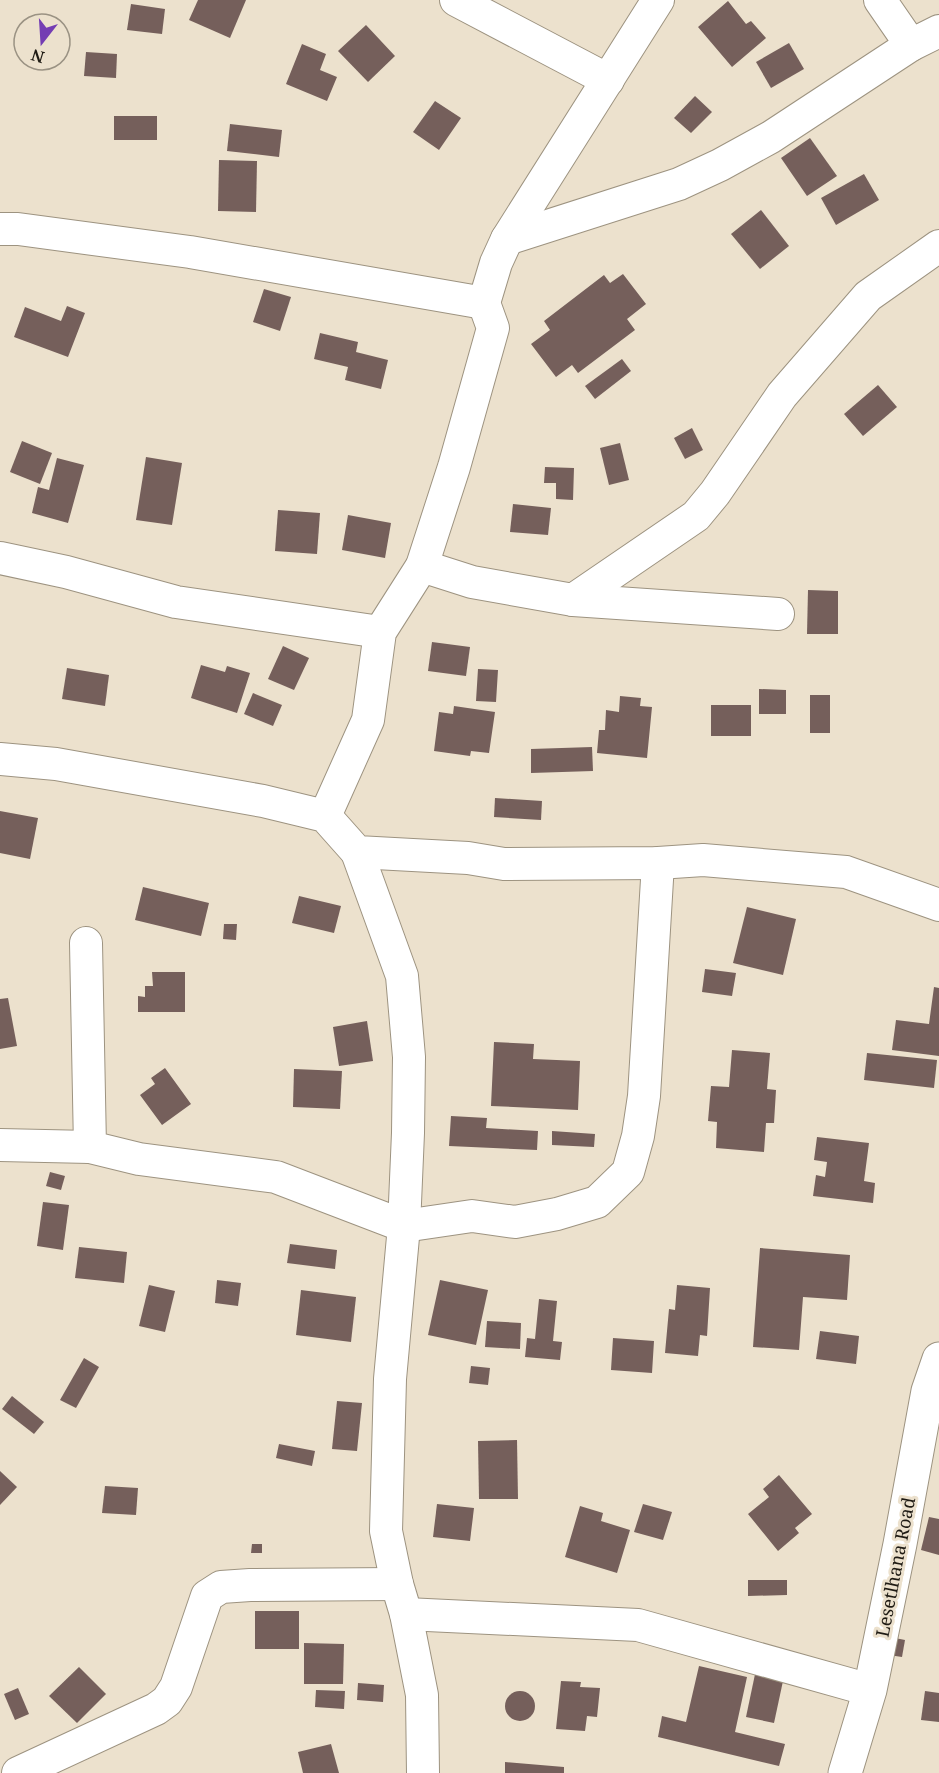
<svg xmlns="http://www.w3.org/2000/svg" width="939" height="1773" font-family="'Noto Serif',serif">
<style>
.building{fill:#755f5b}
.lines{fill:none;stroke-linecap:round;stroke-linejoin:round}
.minor-casing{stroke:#9d9380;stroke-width:34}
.tertiary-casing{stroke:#9d9380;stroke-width:35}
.minor{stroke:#fff;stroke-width:32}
.tertiary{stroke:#fff;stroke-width:33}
.labels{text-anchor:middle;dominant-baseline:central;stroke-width:6;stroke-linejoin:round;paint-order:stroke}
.street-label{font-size:18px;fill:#1f1b14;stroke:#ece1cd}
</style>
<rect width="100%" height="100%" fill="#ece1cd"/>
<g class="building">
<polygon points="198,0 246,0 230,38 189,20"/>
<polygon points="728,1 746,24 751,21 766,38 732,67 698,27"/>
<polygon points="131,4 165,9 162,34 127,30"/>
<polygon points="366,25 395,56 368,82 338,51"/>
<polygon points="789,43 804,69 771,88 756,62"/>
<polygon points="302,44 326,54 320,70 337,77 327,101 286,84"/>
<polygon points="86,52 117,54 116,78 84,76"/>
<polygon points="695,96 712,112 691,133 674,118"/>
<polygon points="435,101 461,118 439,150 413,132"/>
<rect x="114" y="116" width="43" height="24"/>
<polygon points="230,124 282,130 279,157 227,151"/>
<polygon points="810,138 837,176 807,196 781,158"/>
<polygon points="219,160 257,161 256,212 218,211"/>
<polygon points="864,174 879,200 836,225 821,198"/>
<polygon points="761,210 789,246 760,269 731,234"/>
<polygon points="623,274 646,304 627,319 635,330 578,373 572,365 556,377 531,344 550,330 544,321 604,275 610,283"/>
<polygon points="264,289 291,297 280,331 253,322"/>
<polygon points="67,306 85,313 68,357 14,337 25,307 61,321"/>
<polygon points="320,333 358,342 356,352 388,360 381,389 345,380 348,367 314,359"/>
<polygon points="622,359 631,371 595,399 585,386"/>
<polygon points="878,385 897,407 863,436 844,414"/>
<polygon points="692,428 703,450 685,459 674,438"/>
<polygon points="22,441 52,453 40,484 10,472"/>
<polygon points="620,443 629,480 609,485 600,448"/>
<polygon points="146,457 182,463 172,525 136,520"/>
<polygon points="57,458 84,465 68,523 32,513 38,487 49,490"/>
<polygon points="545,467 574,468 573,500 556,499 556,483 544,483"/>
<polygon points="513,504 551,508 548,535 510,532"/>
<polygon points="278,510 320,513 317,554 275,551"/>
<polygon points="348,515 391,523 385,558 342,550"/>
<polygon points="808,590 838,591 838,634 807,634"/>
<polygon points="432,642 470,647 466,676 428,671"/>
<polygon points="283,646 309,658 294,690 268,679"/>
<polygon points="201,665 225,672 227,666 250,673 237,713 191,698"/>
<polygon points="67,668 109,675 105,706 62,699"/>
<polygon points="478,669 498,670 496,702 476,701"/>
<polygon points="759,689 786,690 786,714 759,714"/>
<polygon points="253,693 282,705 273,726 244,714"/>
<rect x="810" y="695" width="20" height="38"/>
<polygon points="620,696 641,698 640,706 652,707 647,758 597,753 599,730 605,730 606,710 619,712"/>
<rect x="711" y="705" width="40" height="31"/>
<polygon points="454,706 495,712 489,753 471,751 470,756 434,751 439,712 453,714"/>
<polygon points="592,747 593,771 531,773 531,749"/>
<polygon points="495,798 542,801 541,820 494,817"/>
<polygon points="0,811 38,818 30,859 0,853"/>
<polygon points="143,887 209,903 201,936 135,920"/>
<polygon points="299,896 341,906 334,933 292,923"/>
<polygon points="747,907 796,919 783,975 733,963"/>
<polygon points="224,924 237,924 236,940 223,939"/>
<polygon points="705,969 736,973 732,996 702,992"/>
<polygon points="152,972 185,972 185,1012 138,1012 138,996 145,997 145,986 153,986"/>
<polygon points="934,987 939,988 939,1056 892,1050 896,1020 929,1024"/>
<polygon points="8,998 17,1046 0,1049 0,999"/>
<polygon points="367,1021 373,1061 339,1066 333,1027"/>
<polygon points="494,1042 534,1044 533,1059 580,1061 578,1110 491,1106"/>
<polygon points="732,1050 770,1053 767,1089 776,1090 774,1123 766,1123 764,1152 716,1148 717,1122 708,1121 711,1086 729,1087"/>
<polygon points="867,1053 937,1060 934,1088 864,1080"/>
<polygon points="165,1068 191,1104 162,1125 140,1095 155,1084 151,1078"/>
<polygon points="294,1069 342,1071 340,1109 293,1107"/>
<polygon points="451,1116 487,1118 486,1128 538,1131 537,1150 449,1146"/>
<polygon points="552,1131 595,1134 594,1147 552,1145"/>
<polygon points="817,1137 869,1143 864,1181 875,1183 873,1203 813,1196 816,1175 825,1177 827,1162 814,1160"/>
<polygon points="50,1172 65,1176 61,1190 46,1186"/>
<polygon points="43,1202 69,1205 63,1250 37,1246"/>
<polygon points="290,1244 337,1250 335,1269 287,1263"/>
<polygon points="79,1247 127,1252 124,1283 75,1278"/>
<polygon points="760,1248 850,1255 847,1300 803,1297 799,1350 753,1347"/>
<polygon points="217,1280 241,1283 238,1306 215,1303"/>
<polygon points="440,1280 488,1290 476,1345 428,1335"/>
<polygon points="149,1285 175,1291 165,1332 139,1326"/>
<polygon points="677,1285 710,1288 707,1336 700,1335 698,1356 665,1353 669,1309 675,1310"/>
<polygon points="301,1290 356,1297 351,1342 296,1335"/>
<polygon points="539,1299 557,1301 553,1341 562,1342 560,1360 525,1357 527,1338 535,1339"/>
<polygon points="487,1321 521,1323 520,1349 485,1347"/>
<polygon points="820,1331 859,1336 856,1364 816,1359"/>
<polygon points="613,1338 654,1341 652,1373 611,1370"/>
<polygon points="84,1358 99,1367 76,1408 60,1400"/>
<polygon points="471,1366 490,1368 488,1385 469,1383"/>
<polygon points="12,1396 44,1422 34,1434 2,1409"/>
<polygon points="337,1401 362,1403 357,1451 332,1449"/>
<polygon points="517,1440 518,1499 479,1499 478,1441"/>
<polygon points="279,1444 315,1451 312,1466 276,1458"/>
<polygon points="0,1471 17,1487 0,1505"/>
<polygon points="779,1475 812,1514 795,1528 799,1533 778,1551 748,1514 769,1497 763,1489"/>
<polygon points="105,1486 138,1488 136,1515 102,1513"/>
<polygon points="437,1504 474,1508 470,1541 433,1537"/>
<polygon points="643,1504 672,1512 663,1540 634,1532"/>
<polygon points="580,1506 603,1513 601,1521 630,1530 617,1573 565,1557"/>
<polygon points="929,1517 939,1519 939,1555 921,1550"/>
<polygon points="252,1544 262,1544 262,1553 251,1553"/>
<polygon points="748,1580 787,1580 787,1595 748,1596"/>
<rect x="255" y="1611" width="44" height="38"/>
<polygon points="885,1636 905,1640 902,1657 882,1654"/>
<polygon points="304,1643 344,1644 343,1684 304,1684"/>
<polygon points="758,1660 786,1667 774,1723 746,1717"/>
<polygon points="699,1666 747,1677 735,1732 785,1744 779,1766 658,1737 662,1716 686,1722"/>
<polygon points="79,1667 106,1694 77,1723 49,1696"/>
<polygon points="561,1681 581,1682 580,1687 600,1688 597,1717 587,1716 585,1731 556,1729"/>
<polygon points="358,1683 384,1685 383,1702 357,1700"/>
<polygon points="18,1688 29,1714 15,1720 4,1694"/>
<polygon points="316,1690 345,1691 344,1709 315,1707"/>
<polygon points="925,1691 939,1693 939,1722 921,1720"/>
<circle cx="520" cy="1706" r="15"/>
<polygon points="331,1744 339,1773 303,1773 298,1752"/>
<polygon points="505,1762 564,1767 564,1773 505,1773"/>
</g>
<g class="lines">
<g class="minor-casing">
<g id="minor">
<polyline points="456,0 608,80"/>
<polyline points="880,0 911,45 939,31"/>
<polyline points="0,229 18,229 190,252 484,303 496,263 507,239 658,0"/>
<polyline points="507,239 679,184 720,165 771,137 911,45"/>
<polyline points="0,558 66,572 176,602 380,632"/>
<polyline points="422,566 472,582 573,600 696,516 715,493 782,395 868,296 939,246"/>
<polyline points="573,600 778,614"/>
<polyline points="0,759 56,764 263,801 325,816 357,852 468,858 504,864 658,863 703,860 846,872 939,905"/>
<polyline points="325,816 368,720 380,632 422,566 454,467 493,328 484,303"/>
<polyline points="357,852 402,976 409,1057 408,1133 404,1226 390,1379 386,1531 397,1584 406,1614 422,1695 423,1773"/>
<polyline points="86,943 90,1147 139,1159 276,1177 404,1226 472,1216 515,1222 557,1214 597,1202 628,1172 638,1136 644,1096 658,863"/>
<polyline points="0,1145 90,1147"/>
<polyline points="406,1614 638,1625 870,1690"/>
<polyline points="18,1773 156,1709 167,1701 176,1687 207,1596 221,1587 250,1585 397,1584"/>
</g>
</g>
<g class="tertiary-casing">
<polyline id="tertiary" points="845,1773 870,1690 900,1544 928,1391 939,1359"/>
</g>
<use href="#minor" class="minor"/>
<use href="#tertiary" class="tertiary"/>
</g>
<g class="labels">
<g class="street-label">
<text transform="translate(895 1567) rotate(-79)">Lesetlhana Road</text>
</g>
</g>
<g transform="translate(42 42) rotate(197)"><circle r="28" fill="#ece1cd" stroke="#9a9283" stroke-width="1.5"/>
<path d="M0-4.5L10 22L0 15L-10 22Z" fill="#743db3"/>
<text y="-9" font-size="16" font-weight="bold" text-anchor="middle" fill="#1f1b14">N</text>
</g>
</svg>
